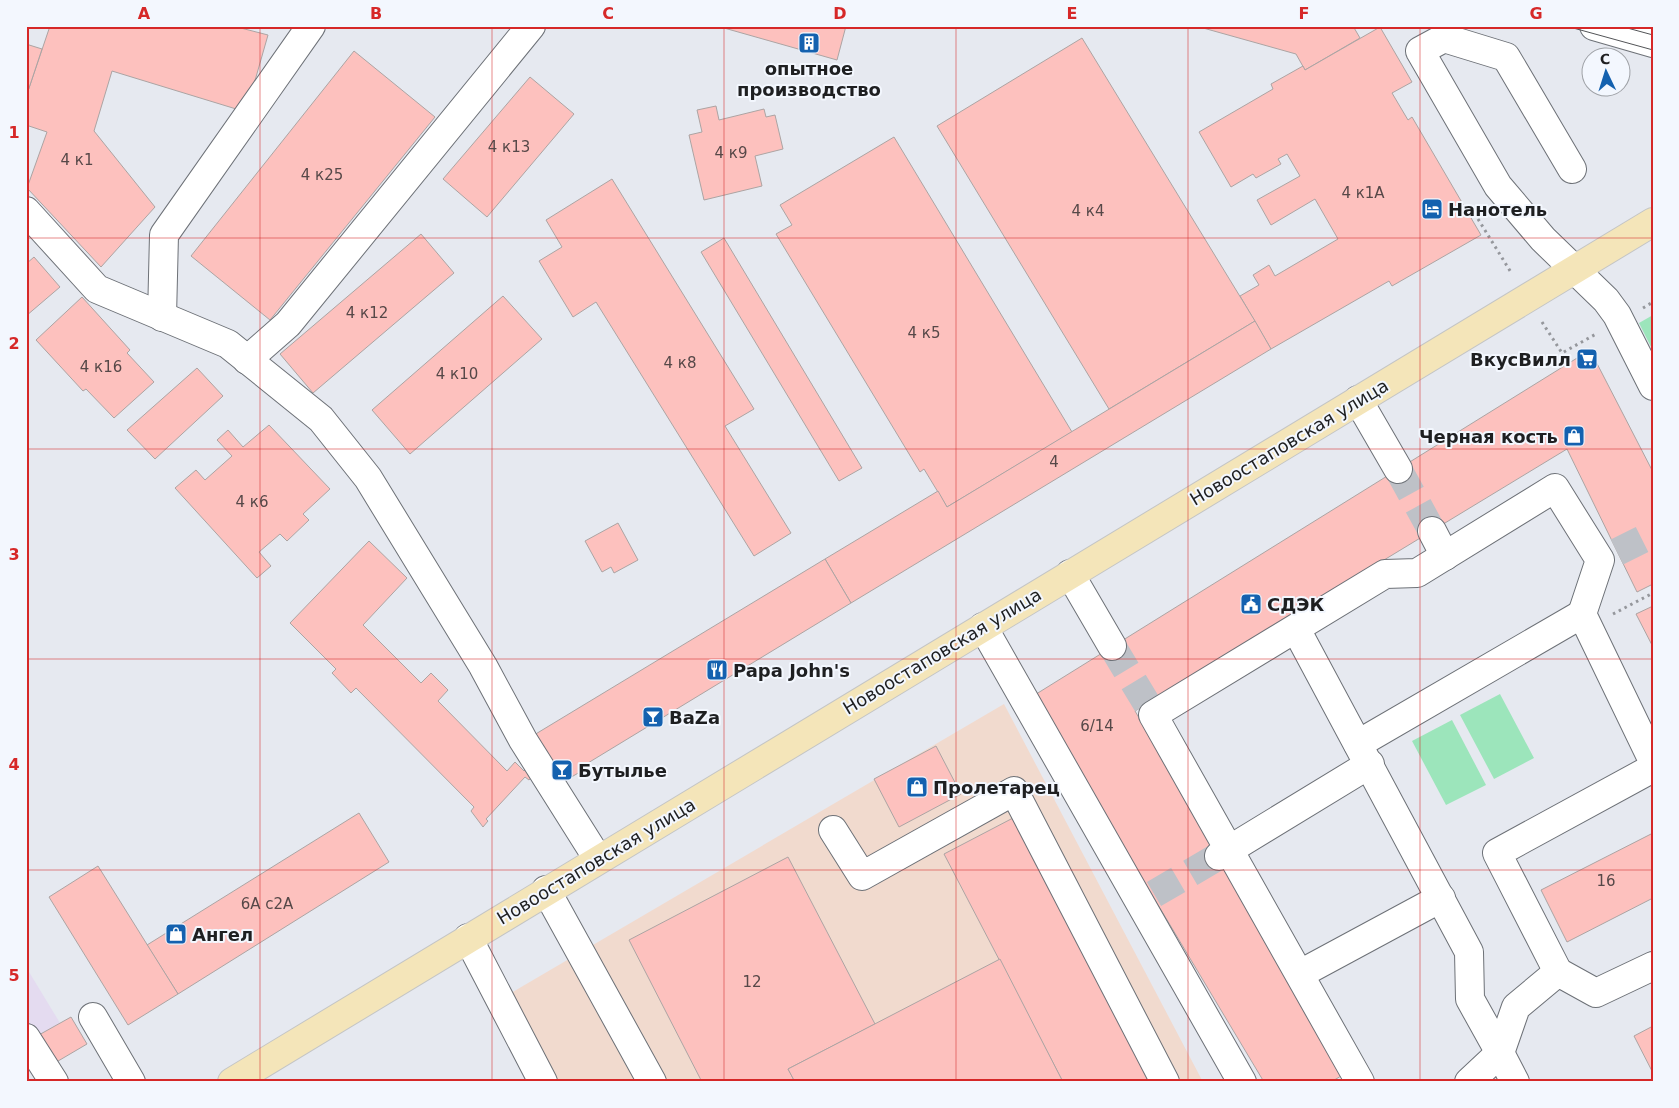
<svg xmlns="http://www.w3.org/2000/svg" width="1679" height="1108" font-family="'DejaVu Sans',sans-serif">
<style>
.industrial{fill:#f1dace}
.medical{fill:#e4dbf0}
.green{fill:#9ce5bb}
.building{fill:#fdc1be;stroke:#aca4a3}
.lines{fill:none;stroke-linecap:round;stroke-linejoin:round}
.minor-tunnel{stroke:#bec1c7;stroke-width:28;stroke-dasharray:28 14;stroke-linecap:butt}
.minor-casing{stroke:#6d7177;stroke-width:30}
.major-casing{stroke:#c4c5c5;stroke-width:30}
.path{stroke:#95979c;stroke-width:3;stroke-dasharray:2.5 4;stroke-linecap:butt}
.minor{stroke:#fff;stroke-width:28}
.major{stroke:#f4e5b9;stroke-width:28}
.tram{stroke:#525457;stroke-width:1}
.grid{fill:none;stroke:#d62828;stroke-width:1;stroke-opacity:0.55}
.labels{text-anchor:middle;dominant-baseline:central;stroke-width:4;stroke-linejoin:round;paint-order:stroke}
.number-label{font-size:15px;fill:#564848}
.poi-label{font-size:18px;font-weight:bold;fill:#1e1f21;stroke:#f3f7fe;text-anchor:start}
.street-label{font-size:18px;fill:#1e1f21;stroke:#f3f7fe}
.neatline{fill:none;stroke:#d62828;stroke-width:2}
.grid-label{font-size:16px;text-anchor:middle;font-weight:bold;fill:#d62828}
</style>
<rect width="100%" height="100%" fill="#e6e9f0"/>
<polygon class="industrial" points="1004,704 1203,1082 556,1082 511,993"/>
<polygon class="medical" points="26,967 60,1023 37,1036 26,1055"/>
<g class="green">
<polygon points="1653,315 1653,351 1639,323"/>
<polygon points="1500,694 1534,758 1494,779 1460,715"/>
<polygon points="1452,720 1486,785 1446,805 1412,741"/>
</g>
<g class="building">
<polygon points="50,26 233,26 268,35 246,112 112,71 94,131 155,207 101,267 27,188 47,132 26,125 26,97"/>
<polygon points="717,26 846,26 837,60"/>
<polygon points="1196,26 1353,26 1360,38 1305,70 1296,54"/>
<polygon points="1380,27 1412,82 1392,93 1408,120 1412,117 1481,235 1392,286 1389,281 1271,349 1240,296 1259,285 1253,275 1269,265 1275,276 1338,239 1315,199 1271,225 1257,200 1300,176 1287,154 1278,159 1281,164 1256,178 1253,174 1231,187 1199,132 1273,89 1271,84 1303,66 1305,70"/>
<polygon points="1082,38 1255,321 1109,409 937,126"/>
<polygon points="26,44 42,49 26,97"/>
<polygon points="354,51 435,117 270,320 191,256"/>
<polygon points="530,77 574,114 487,217 443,179"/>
<polygon points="716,106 719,120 764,109 766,117 775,115 783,149 755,156 762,186 704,200 689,135 702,132 697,110"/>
<polygon points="894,137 1072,432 947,507 924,469 920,472 776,234 792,225 780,205"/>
<polygon points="612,179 754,409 725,426 791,533 754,556 596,302 573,317 539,261 562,247 546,220"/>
<polygon points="421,234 454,273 313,393 280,354"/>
<polygon points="724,238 862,468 839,481 701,252"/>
<polygon points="34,257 60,287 26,316 26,264"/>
<polygon points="503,296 542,339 410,454 372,410"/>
<polygon points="82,297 130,350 127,353 154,382 114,418 86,389 83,391 36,340"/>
<polygon points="1255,321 1271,349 851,603 825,559 938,491 947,507"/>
<polygon points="1590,350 1653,472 1653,584 1637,592 1567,449 1135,711 1346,1073 1331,1082 1264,1082 1033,696"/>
<polygon points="197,368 223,396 155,459 127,430"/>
<polygon points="269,425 330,489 303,514 309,520 287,541 280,534 259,552 271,566 257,578 175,488 196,470 205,480 232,456 217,440 228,430 243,447"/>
<polygon points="618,523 638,560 614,573 611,567 602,572 585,541"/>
<polygon points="369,541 407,578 363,625 421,683 431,673 448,690 438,701 507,771 515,762 524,771 529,766 536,772 529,780 525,777 486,819 488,821 483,827 471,811 474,807 356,688 351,693 332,673 336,669 290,623"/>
<polygon points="825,559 851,603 583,766 585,769 563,782 534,735"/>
<polygon points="1653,606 1653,647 1636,614"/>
<polygon points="936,746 961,794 899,827 874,779"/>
<polygon points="359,813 389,862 178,994 147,945"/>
<polygon points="1013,818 1150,1082 1063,1082 944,854"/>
<polygon points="1653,833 1653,898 1567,942 1541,890"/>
<polygon points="788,857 875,1024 788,1069 795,1082 702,1082 629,940"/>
<polygon points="98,866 178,994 128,1025 49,897"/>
<polygon points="1000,959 1063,1082 795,1082 788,1069"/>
<polygon points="71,1017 87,1044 53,1064 37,1036"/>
<polygon points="1653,1026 1653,1073 1634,1036"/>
</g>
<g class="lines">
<g class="minor-tunnel">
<polyline points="1398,469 1432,531"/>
<polyline points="1617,552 1653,534"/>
<polyline points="1112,646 1147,704"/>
<polyline points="1154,894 1219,856"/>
</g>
<g class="minor-casing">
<g id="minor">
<polyline points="1594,26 1653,43"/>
<polyline points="1572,169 1506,57 1444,38 1420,51 1498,186 1543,239 1606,300 1617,315 1653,386"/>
<polyline points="26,211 97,289 228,344 321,419 368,478 483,666 523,740 598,859"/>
<polyline points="162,317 164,235 311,26"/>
<polyline points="247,360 288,324 531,26"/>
<polyline points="1358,400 1398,469"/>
<polyline points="1432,531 1445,556"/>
<polyline points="1070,574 1112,646"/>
<polyline points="983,627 1242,1082"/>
<polyline points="1296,629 1469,952 1470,999 1500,1053"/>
<polyline points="1358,744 1582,614"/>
<polyline points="833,830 862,876 1014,791 1165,1082"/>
<polyline points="1219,856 1370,764"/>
<polyline points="546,890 652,1082"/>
<polyline points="468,938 543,1082"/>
<polyline points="1558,972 1497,853 1653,768"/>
<polyline points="1300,974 1441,898"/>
<polyline points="93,1017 131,1082"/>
<polyline points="26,1038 54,1082"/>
<polyline points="1500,1053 1516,1007 1558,972 1596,993 1653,966"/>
<polyline points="1360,1082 1153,715 1385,574 1417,573 1555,488 1600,560 1582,614 1653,761"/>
<polyline points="1469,1082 1500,1053 1515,1082"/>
</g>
</g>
<g class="major-casing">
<polyline id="major" points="232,1082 1653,222"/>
</g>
<g class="path">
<polyline points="1478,219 1512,274"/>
<polyline points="1643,308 1653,302"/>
<polyline points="1542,322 1562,353 1596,334"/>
<polyline points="1613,614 1653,593"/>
</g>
<use href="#minor" class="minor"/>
<use href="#major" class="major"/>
<g class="tram">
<polyline points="1566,26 1653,50"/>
<polyline points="1620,26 1653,35"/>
</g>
</g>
<path class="grid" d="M 260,26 L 260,1082M 492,26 L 492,1082M 724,26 L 724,1082M 956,26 L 956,1082M 1188,26 L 1188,1082M 1420,26 L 1420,1082M 26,238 L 1653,238M 26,449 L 1653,449M 26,659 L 1653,659M 26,870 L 1653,870"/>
<defs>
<g id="building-square" transform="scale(1.125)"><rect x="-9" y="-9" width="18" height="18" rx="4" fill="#1461af" stroke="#f3f7fe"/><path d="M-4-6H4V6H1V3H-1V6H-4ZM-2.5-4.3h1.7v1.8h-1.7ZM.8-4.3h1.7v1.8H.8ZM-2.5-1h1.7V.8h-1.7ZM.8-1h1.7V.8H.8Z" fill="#fff"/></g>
<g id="hotel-square" transform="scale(1.125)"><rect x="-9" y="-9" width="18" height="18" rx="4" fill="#1461af" stroke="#f3f7fe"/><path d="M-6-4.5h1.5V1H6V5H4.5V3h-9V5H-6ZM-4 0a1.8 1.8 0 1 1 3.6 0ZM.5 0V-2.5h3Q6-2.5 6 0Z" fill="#fff"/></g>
<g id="supermarket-square" transform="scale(1.125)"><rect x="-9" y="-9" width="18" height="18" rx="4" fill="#1461af" stroke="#f3f7fe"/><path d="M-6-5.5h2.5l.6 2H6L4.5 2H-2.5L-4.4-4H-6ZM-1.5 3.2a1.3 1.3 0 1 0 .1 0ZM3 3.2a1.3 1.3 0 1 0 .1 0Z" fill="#fff"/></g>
<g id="shop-square" transform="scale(1.125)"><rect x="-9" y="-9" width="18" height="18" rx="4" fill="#1461af" stroke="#f3f7fe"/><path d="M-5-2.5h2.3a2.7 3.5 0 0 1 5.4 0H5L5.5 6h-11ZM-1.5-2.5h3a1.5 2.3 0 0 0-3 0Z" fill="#fff"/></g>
<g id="civic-square" transform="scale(1.125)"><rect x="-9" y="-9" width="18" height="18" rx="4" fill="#1461af" stroke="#f3f7fe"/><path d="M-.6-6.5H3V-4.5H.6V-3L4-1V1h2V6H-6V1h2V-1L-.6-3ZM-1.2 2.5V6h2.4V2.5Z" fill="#fff"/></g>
<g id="restaurant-square" transform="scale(1.125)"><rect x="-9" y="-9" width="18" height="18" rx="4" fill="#1461af" stroke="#f3f7fe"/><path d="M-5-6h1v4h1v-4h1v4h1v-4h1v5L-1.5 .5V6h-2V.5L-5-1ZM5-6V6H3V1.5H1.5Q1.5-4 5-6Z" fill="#fff"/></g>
<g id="bar-square" transform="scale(1.125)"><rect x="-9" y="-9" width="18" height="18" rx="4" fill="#1461af" stroke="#f3f7fe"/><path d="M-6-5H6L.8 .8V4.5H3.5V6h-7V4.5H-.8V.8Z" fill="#fff"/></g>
</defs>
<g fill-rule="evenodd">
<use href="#building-square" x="809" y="43"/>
<use href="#hotel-square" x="1432" y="209"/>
<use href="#supermarket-square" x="1587" y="359"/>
<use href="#shop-square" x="1574" y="436"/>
<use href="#civic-square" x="1251" y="604"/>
<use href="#restaurant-square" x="717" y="670"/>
<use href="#bar-square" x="653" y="717"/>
<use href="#bar-square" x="562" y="770"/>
<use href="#shop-square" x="917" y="787"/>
<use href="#shop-square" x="176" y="934"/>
</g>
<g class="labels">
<g class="number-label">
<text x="509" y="147">4 к13</text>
<text x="731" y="153">4 к9</text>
<text x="77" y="160">4 к1</text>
<text x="322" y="175">4 к25</text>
<text x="1363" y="193">4 к1А</text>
<text x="1088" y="211">4 к4</text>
<text x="367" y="313">4 к12</text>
<text x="924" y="333">4 к5</text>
<text x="680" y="363">4 к8</text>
<text x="101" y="367">4 к16</text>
<text x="457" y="374">4 к10</text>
<text x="1054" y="462">4</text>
<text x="252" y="502">4 к6</text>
<text x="1097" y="726">6/14</text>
<text x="1606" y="881">16</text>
<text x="267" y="904">6А с2А</text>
<text x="752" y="982">12</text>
</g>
<g class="poi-label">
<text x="809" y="68" text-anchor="middle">опытное<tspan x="809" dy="21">производство</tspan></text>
<text x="1448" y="209">Нанотель</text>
<text x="1571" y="359" text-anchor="end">ВкусВилл</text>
<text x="1558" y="436" text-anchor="end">Черная кость</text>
<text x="1267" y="604">СДЭК</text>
<text x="733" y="670">Papa John's</text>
<text x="669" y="717">BaZa</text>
<text x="578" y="770">Бутылье</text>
<text x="933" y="787">Пролетарец</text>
<text x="192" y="934">Ангел</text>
</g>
<g class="street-label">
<text transform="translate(1289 442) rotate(-31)">Новоостаповская улица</text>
<text transform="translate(942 651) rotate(-31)">Новоостаповская улица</text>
<text transform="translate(596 861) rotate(-31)">Новоостаповская улица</text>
</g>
</g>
<rect width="1679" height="1108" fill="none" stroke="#f3f7fe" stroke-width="55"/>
<g transform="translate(1606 72) rotate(356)"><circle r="24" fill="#f3f7fe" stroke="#9ea1a6"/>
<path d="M0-4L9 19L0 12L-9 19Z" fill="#1461af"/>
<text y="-8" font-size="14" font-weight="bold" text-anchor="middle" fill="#1e1f21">С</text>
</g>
<rect x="28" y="28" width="1624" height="1052" class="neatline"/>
<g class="grid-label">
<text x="144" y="19">A</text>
<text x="376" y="19">B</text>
<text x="608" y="19">C</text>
<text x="840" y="19">D</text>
<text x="1072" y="19">E</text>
<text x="1304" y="19">F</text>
<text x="1536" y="19">G</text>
<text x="14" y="138">1</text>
<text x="14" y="349">2</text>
<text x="14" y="560">3</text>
<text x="14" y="770">4</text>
<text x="14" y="981">5</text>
</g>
</svg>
